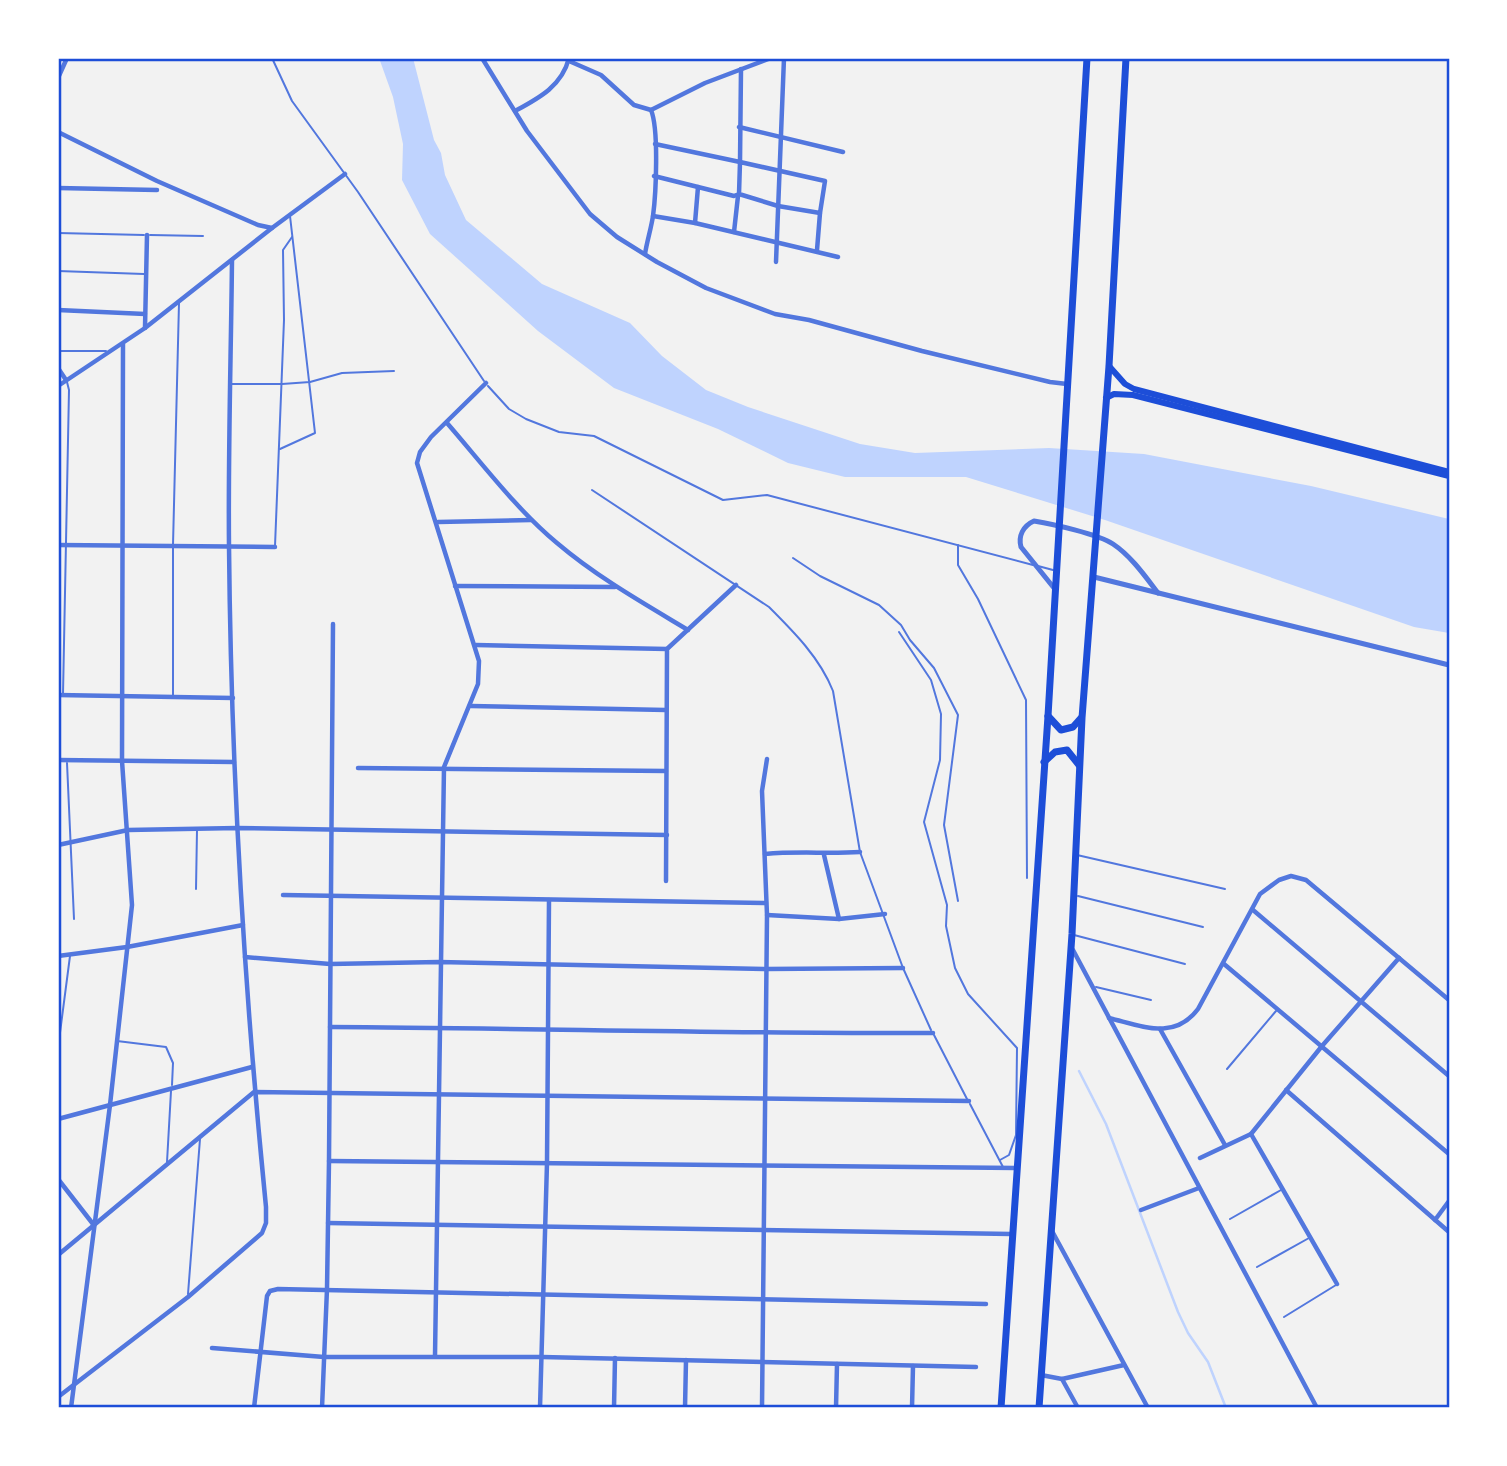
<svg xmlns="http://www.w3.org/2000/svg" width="1507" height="1466" font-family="'Fira Sans',sans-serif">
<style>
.water{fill:#bfd3fe}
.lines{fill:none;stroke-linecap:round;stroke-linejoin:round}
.stream{stroke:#bfd3fe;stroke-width:2.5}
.service{stroke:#5277de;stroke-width:2}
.minor{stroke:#5277de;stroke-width:4.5}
.tertiary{stroke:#5277de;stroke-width:5}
.secondary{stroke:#1d4ed8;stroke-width:6}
.primary{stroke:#1d4ed8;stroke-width:7}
.neatline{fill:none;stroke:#1d4ed8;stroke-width:2.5}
</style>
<rect width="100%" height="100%" fill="#f2f2f2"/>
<polygon class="water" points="379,58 413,58 434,140 441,153 445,175 466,220 542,284 630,323 662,356 706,390 748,407 860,444 915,453 1049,448 1144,454 1311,486 1449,519 1449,633 1414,627 1105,520 966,477 845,477 788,463 718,429 614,388 538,331 430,234 402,180 403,144 393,97"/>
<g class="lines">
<polyline class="stream" points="1079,1071 1106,1124 1178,1312 1188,1333 1208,1362 1226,1408"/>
<g class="service">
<polyline points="272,58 292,101 358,192 484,381"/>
<polyline points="58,233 144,235"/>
<polyline points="150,235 203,236"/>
<polyline points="58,271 144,274"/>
<polyline points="58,351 106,351"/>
<polyline points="232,384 282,384 310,382 342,373 394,371"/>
<polyline points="488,386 509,409 526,419 559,432 594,436 723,500 767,495 1033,565"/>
<polyline points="280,449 315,433 290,216"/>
<path d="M 592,490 L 769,607 C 794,632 820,658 833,691 L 860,852 L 903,968 L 931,1030"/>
<polyline points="958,545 958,565 978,599 1026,700 1027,878"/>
<polyline points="275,546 284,320 283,250 292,237"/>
<polyline points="793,558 820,576 879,605 901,625 910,640 934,668 958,715 944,825 958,901"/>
<polyline points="1038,566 1053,570"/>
<polyline points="899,632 931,680 941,714 940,760 924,822 947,905 946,926 955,968 968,994 1017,1048 1016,1135 1009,1155 1000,1160"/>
<polyline points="63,694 69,390 67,382"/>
<polyline points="173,697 173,545 179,303"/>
<polyline points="67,763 74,919"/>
<polyline points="1077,855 1225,889"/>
<polyline points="196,889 197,830"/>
<polyline points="1078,896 1203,927"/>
<polyline points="1074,935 1185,964"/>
<polyline points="1096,987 1151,1000"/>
<polyline points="934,1035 967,1099"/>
<polyline points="117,1041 166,1047 173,1063 172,1085"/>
<polyline points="58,1048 70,956"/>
<polyline points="1227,1069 1276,1011"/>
<polyline points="970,1104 1003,1167"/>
<polyline points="167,1162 171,1091"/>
<polyline points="1230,1219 1281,1190"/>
<polyline points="1257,1267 1309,1238"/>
<polyline points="188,1294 200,1139"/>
<polyline points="1284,1317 1336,1285"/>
</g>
<g class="minor">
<polyline points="482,58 527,131 590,214 617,237 657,262 706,288 775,314 809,320 922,351 1050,382 1067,384"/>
<polyline points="569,61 601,75 634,105 651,110 705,83 771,58"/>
<polyline points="58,78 67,58"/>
<path d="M 515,111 C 539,98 562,86 569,58"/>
<polyline points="739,127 843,152"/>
<polyline points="58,132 157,181 258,225 272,228"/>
<polyline points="655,144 740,162 741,69"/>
<polyline points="654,176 734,196 739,194 740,162 825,181 820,213 778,206 739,194"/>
<polyline points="58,188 157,190"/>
<polyline points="653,216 695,223 838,257"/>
<polyline points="695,223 698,187"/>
<polyline points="734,232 738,196"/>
<polyline points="817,250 820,213"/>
<path d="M 645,254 C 647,241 651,229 653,216 C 656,194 659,129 651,110"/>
<polyline points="776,262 784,58"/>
<polyline points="58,310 145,314"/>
<polyline points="145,328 147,235"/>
<polyline points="58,368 66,380"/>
<polyline points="58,386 145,328 272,228 345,174"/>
<path d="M 447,423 C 481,462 517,510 557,543 C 597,577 643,603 688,630"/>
<polyline points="438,522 531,520"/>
<polyline points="58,545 275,547"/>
<polyline points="455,586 615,587"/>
<polyline points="476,645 667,649"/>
<polyline points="58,695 233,698"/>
<polyline points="471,706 666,710"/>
<polyline points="58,760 234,762"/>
<polyline points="358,768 666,771"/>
<polyline points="58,845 128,830 237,828 667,835"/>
<path d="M 765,854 C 797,851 828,854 860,852"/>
<polyline points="824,855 839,919"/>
<polyline points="666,881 667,649 736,585"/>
<polyline points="283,895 766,903"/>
<polyline points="1253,910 1449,1076"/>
<polyline points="767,915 839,919 885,914"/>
<polyline points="1073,950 1317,1408"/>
<polyline points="58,956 127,947 243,925"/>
<polyline points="245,957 330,964 439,962 766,969 903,968"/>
<polyline points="1224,964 1449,1154"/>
<path d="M 1109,1018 C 1142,1026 1174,1041 1198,1009 L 1260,894 L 1279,880 L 1291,876 L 1306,880 L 1449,1000"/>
<path d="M 330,1027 C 531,1028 732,1034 933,1033"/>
<polyline points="1160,1029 1225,1145"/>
<polyline points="1286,1090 1449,1232"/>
<polyline points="58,1119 252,1067"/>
<polyline points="1251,1134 1337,1284"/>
<polyline points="1200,1158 1251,1134 1322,1046 1399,958"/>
<polyline points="329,1161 1016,1168"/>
<polyline points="58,1179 93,1224"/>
<polyline points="1141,1210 1199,1188"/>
<polyline points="1435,1220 1449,1201"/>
<polyline points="328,1223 1011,1234"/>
<polyline points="1052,1231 1148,1408"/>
<polyline points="58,1255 254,1092 969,1101"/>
<polyline points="212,1348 324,1357 542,1357 976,1367"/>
<polyline points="435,1356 444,767 478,684 479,661 417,463 420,452 431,437 486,383"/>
<polyline points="1041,1375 1062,1379 1124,1365"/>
<polyline points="1062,1379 1078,1408"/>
<path d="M 58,1397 L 188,1297 L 262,1233 L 266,1223 L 266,1207 C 244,987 231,767 229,546 C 228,451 231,356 232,260"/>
<polyline points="71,1408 110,1105 132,905 122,761 123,344"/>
<polyline points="254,1408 267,1296 270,1291 278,1289 986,1304"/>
<polyline points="322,1408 327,1289 329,1161 333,624"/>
<polyline points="540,1408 547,1163 549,900"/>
<polyline points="614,1408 615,1358"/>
<polyline points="685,1408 686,1360"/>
<polyline points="762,1408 767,915 762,791 767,759"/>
<polyline points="836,1408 837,1364"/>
<polyline points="912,1408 913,1366"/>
</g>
<g class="tertiary">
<polyline points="1094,577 1449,665"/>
<path d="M 1054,588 L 1021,547 C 1018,536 1023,526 1034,521 C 1052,524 1098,534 1113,544 C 1131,556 1145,576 1158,593"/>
</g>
<g class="secondary">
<polyline points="1109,366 1125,384 1134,389 1449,472"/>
<polyline points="1106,398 1114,394 1133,395 1449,476"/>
</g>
<g class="primary">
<polyline points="1048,716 1061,730 1073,727 1081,718"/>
<polyline points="1044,762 1055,752 1067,750 1079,765"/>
<polyline points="1001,1408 1048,716 1087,58"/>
<polyline points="1039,1408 1072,934 1082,718 1109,366 1126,58"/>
</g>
</g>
<rect width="1507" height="1466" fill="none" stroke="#ffffff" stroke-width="119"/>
<rect x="60" y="60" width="1388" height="1346" class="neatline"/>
</svg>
